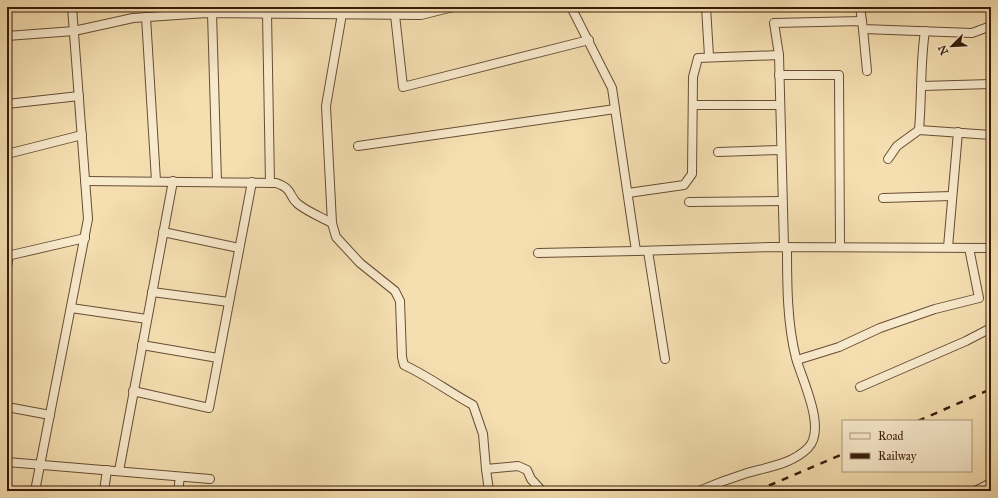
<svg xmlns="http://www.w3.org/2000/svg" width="998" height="498" font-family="'IM FELL Great Primer',serif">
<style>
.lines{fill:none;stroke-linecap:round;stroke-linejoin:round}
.minor-casing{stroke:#684d34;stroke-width:10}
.minor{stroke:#f8eacc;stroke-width:8}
.rail{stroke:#391c0b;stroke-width:2.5;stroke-dasharray:7 7;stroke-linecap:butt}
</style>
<rect width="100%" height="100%" fill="#f5dfb1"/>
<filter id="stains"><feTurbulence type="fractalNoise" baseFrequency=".005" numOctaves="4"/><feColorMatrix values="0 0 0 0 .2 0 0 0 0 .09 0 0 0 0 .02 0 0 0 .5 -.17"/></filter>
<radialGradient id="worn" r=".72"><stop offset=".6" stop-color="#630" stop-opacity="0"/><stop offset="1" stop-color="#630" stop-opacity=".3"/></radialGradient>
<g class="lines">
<g class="minor-casing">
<g id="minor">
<polyline points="408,7 410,15"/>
<polyline points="571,7 612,88 636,251 770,247 991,248"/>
<polyline points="706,7 709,56"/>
<polyline points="860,7 862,21"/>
<polyline points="212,13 217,182"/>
<polyline points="267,13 270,183"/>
<path d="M 342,14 L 326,106 L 332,223 L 336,237 L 360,263 L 395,291 L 400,301 L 402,357 L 404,365 C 428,376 449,392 473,405 L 483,434 L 486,469 L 518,466 L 527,470 L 531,479 L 542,491"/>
<polyline points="395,15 403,87 589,40"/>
<polyline points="146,17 156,181"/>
<polyline points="863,29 867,71"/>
<polyline points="7,36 74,31 133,18 207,13 421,15 453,7"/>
<polyline points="779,75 839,75 840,247"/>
<polyline points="922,86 991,84"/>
<polyline points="7,104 79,96"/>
<polyline points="693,105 780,105"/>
<path d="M 919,130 C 922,97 920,63 925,31"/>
<polyline points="358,146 615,109"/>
<polyline points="718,152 781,150"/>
<polyline points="7,154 82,135"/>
<polyline points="888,159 897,146 919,130 991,135"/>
<path d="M 85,181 L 276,183 C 294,189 288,196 298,204 C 308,212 321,217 332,223"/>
<polyline points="628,193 684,185 692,174 693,77 698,58 779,55"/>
<polyline points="883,198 952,196"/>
<polyline points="689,202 782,201"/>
<polyline points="163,232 239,248"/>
<polyline points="784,247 779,55 774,23 862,21 863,29 972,33 991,26"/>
<polyline points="948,247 958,132"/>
<polyline points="648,251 665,359"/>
<polyline points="538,253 636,251"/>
<polyline points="7,256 85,238"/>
<polyline points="7,267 9,255"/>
<polyline points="152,292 229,302"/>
<polyline points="71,308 147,319"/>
<polyline points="142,345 218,358"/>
<polyline points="797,360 839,347 880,328 935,309 979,298 969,248"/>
<polyline points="860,387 966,341 991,328"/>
<polyline points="133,391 209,408 252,182"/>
<polyline points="7,407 50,415"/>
<polyline points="7,462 210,479"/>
<polyline points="486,469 489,491"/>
<polyline points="119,471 173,181"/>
<polyline points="35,491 88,219 72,7"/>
<polyline points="104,491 107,470"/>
<polyline points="178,491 180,477"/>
<path d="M 699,491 C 715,484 731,478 747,473 C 768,467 792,464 808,448 C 827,429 802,380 796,358 C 787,323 787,283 787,247"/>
<polyline points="975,491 991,483"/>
</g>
</g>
<use href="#minor" class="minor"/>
<g class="rail">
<polyline points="918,421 991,389"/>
<polyline points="756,491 843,454"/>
</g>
</g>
<rect width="998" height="498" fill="none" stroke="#f5dfb1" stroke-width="24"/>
<rect x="8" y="8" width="982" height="482" fill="none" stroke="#391c0b" stroke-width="2"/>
<rect x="12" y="12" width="974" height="474" fill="none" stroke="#391c0b"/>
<rect x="842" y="420" width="130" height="52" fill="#f8eacc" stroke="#ac987f"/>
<rect x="850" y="433" width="20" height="6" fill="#f8eacc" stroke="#ac987f"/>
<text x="878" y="440" font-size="12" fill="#391c0b">Road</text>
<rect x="850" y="453" width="20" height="6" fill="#391c0b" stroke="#ac987f"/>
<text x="878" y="460" font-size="12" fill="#391c0b">Railway</text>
<g transform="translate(952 46) rotate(246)" stroke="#f8eacc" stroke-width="3" paint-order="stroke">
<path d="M0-3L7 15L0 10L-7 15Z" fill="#391c0b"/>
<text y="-6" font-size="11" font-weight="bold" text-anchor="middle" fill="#391c0b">N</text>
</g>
<rect width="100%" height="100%" filter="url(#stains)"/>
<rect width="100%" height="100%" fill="url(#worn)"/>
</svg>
